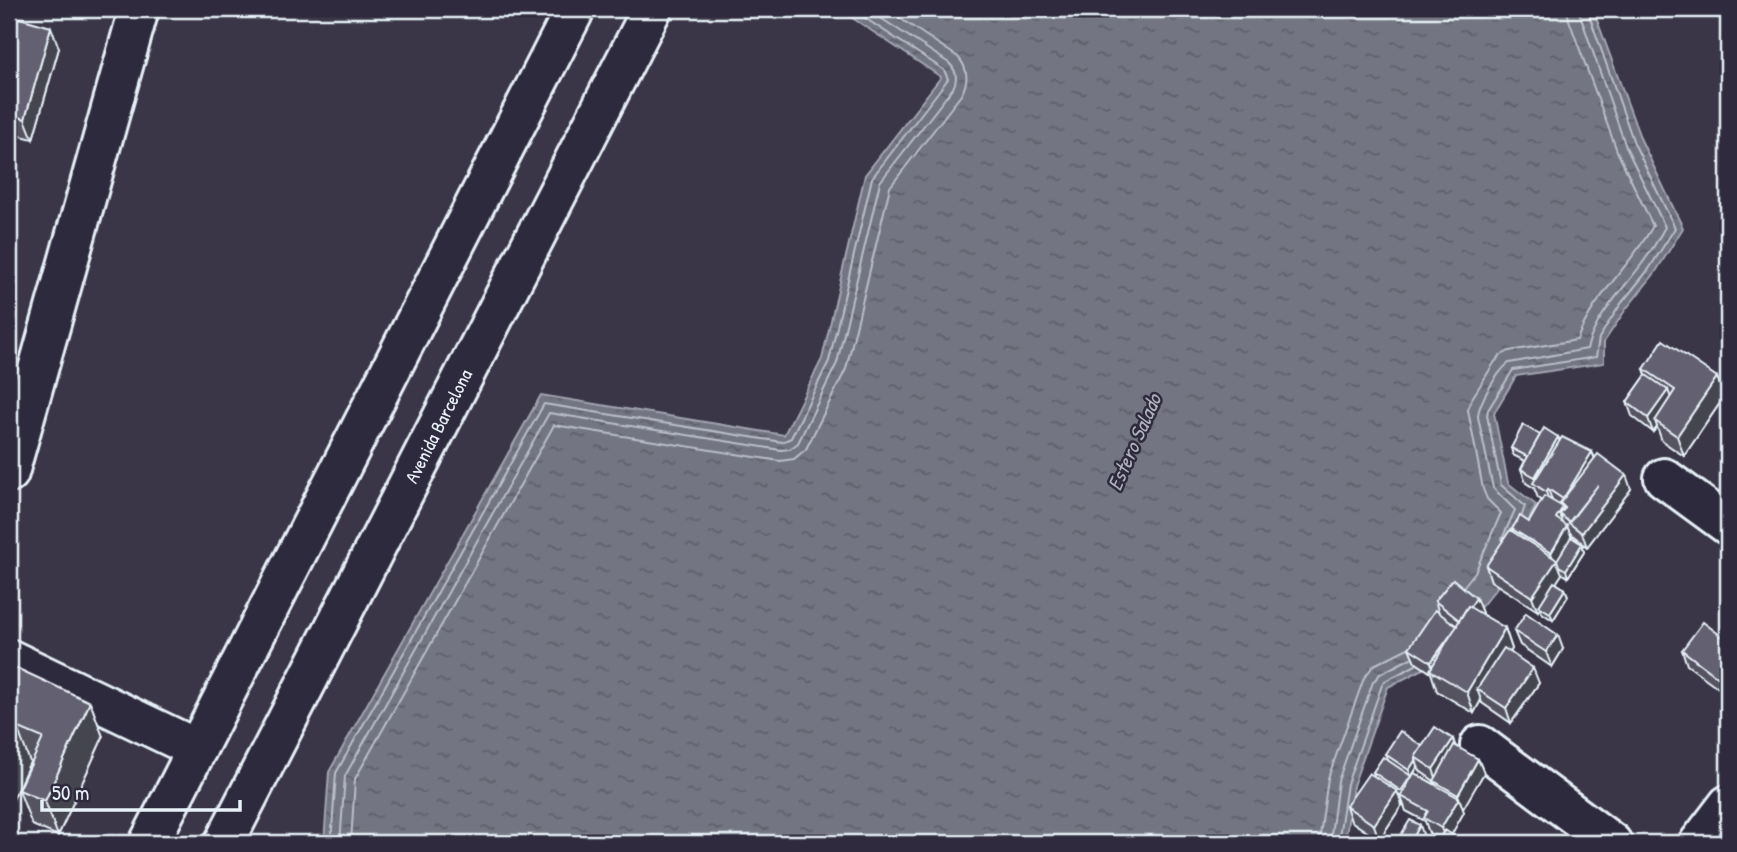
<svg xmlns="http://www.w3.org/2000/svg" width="1737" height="852" font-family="'Patrick Hand',sans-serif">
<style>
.water{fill:url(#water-ripples);stroke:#a2a6b1;stroke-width:2}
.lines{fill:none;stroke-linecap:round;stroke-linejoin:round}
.shore{stroke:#b9bfc9;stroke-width:2}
.minor-casing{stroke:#e8f1f8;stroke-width:44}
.major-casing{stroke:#e8f1f8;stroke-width:44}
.minor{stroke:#2f2a3d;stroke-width:38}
.major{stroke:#2f2a3d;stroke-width:38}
.wall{fill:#555361;stroke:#e8f1f8;stroke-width:2;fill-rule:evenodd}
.shaded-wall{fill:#45444f;stroke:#e8f1f8;stroke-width:2}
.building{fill:#636171;stroke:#e8f1f8;stroke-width:2}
.labels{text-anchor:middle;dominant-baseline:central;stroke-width:5;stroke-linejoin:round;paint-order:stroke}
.street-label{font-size:19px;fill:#e8f1f8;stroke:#2f2a3d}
.water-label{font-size:21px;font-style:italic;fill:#aeb2bd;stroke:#2f2a3d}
</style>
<defs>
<pattern id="water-ripples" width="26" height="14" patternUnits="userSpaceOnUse" patternTransform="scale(1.75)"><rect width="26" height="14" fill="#737482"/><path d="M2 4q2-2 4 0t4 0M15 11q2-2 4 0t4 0" fill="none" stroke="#5f6069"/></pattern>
</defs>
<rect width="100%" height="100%" fill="#3a3648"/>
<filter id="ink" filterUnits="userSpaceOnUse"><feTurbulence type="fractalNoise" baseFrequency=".0143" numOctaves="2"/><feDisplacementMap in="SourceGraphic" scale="14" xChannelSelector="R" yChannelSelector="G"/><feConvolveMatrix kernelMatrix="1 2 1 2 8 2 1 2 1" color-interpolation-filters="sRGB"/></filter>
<g filter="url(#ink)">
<polygon class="water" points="839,9 1593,9 1641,140 1683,228 1655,273 1626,309 1604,342 1604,363 1516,376 1494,413 1508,483 1536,505 1498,586 1435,663 1388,687 1353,786 1345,843 324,843 329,772 541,395 784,435 822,359 865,175 941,77"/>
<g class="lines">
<g class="shore">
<polyline points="1522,515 1525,506 1501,485 1487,415 1488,410 1513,370 1596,357 1599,338 1620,305 1649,269 1675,228 1634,143 1587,9"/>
<path d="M 1502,539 L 1515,510 L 1493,488 L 1478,417 C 1478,403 1498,371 1509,363 L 1587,349 C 1595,317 1621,292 1641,265 C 1650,253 1658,240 1665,227 L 1626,147 L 1578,9"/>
<path d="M 1464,586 L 1475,572 L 1501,513 L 1487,499 L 1483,489 L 1468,410 L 1471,400 L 1494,363 L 1500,356 L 1509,351 L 1577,340 C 1592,298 1631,265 1653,226 L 1617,151 L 1569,20 L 1567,9"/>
<polyline points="331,843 336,773 544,404 782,442 791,438 829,361 872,178 948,79 944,70 851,9"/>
<path d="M 340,843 L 345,776 L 549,413 L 781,450 L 790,449 L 798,443 L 837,363 L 880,182 L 953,88 C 958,79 957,71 949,63 L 867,9"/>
<path d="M 351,843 L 355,779 L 554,425 L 780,461 L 794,459 L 806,449 L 846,369 L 890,187 L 961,95 C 969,81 968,68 958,57 L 886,9"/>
<polyline points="1319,843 1328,778 1364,678 1374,665 1408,648"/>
<polyline points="1330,843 1338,781 1373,682 1380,674 1411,658"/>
<polyline points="1338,843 1347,784 1382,685 1385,681 1416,665"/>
</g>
<g class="minor-casing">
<g id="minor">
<polyline points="9,473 139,9"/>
<polyline points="1664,478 1728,525"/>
<polyline points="9,659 197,749"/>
<polyline points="1480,745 1612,843"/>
<polyline points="1699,843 1728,805"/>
</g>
</g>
<g class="major-casing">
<g id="major">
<polyline points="149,843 575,9"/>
<polyline points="224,843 652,9"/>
</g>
</g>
<use href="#minor" class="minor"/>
<use href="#major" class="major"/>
</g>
<g class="wall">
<polygon points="9,15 59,48 33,139 9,133"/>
<polygon points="1644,369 1717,377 1724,397 1684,456 1662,441 1657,427 1653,432 1632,416 1627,402 1646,375"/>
<polygon points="1540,435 1558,437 1560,441 1592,452 1595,458 1631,489 1587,547 1570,533 1572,538 1582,544 1584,552 1568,577 1561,573 1562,574 1556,583 1565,589 1568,596 1553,620 1542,613 1540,607 1538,611 1491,581 1486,566 1513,532 1512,529 1529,522 1542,500 1538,498 1534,488 1526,483 1521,469 1525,461 1513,455 1511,448"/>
<polygon points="1476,598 1482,613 1481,614 1505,628 1512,649 1510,652 1539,683 1511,723 1482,703 1481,700 1474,713 1437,691 1431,673 1415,662 1409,648 1439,613 1435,601"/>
<polygon points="1514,631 1563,649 1552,667 1520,645"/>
<polygon points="1728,641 1728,695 1687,665 1682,650"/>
<polygon points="9,674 90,702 103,737 58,836 32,825 19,790 32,763 30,762 9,808"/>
<path d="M 1453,739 L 1455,746 L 1478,759 L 1484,773 L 1462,809 L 1464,812 L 1451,834 L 1439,838 L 1429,833 L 1425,821 L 1406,811 L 1401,797 L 1398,795 L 1402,805 L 1379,840 L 1351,821 L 1346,806 L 1374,776 L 1373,772 L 1388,760 L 1385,754 ZM 1418,766 L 1420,771 L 1434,781 L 1436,785 L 1414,773 Z"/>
</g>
<g class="shaded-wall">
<polygon points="51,27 59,48 33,139 25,119"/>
<polygon points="1717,377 1724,397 1684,456 1677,436"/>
<polygon points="1668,390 1673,404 1655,421 1657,427 1653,432 1648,418"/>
<polygon points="1558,437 1564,451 1539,487 1535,477"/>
<polygon points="1592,452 1598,467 1563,499"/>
<polygon points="1626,475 1631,489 1587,547 1582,533"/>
<polygon points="1548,489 1553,503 1551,506 1546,492"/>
<polygon points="1563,507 1568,521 1560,514 1564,527 1556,518"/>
<polygon points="1567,526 1573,540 1558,564 1562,574 1538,611 1532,597 1555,563 1551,553"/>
<polygon points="1582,544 1584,552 1568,577 1566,570"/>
<polygon points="1565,589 1568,596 1553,620 1550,613"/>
<polygon points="1476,598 1482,613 1464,635 1459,620"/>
<polygon points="1457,626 1434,673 1431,662"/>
<polygon points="1505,628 1512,649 1485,694 1477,689 1481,700 1474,713 1467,692"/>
<polygon points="1558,635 1563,649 1552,667 1546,652"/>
<polygon points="1533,668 1539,683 1511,723 1506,708"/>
<polygon points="90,702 103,737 58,836 45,801"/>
<polygon points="17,727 30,762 9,808 9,745"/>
<polygon points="1453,739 1458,753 1438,783 1433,769"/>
<polygon points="1416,759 1418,766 1411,777 1409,770"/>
<polygon points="1478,759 1484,773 1463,809 1458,795"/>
<polygon points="1397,791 1402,805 1379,840 1374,825"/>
<polygon points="1459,798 1464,812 1447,843 1441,828"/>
<polygon points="1420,825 1425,840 1424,843 1415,843 1413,838"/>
</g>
<g class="building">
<polygon points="9,15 51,27 25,119 9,114"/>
<polygon points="1663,340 1717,377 1677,436 1655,421 1675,390 1644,369"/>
<polygon points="1646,375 1668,390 1648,418 1627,402"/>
<polygon points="1523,425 1540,435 1528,457 1511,448"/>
<polygon points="1544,428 1558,437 1535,477 1521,469"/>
<polygon points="1562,437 1592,452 1563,499 1548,489 1546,492 1533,483"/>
<polygon points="1598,454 1626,475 1582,533 1569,523 1598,485 1569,522 1560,514 1565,508 1566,509 1560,503"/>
<polygon points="1544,496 1563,507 1556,518 1567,526 1551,553 1512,529 1520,516 1529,522"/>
<polygon points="1510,530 1557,560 1532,597 1486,566"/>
<polygon points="1571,537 1582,544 1566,570 1559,566 1557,560"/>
<polygon points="1453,579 1476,598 1470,607 1468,606 1459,620 1435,601"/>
<polygon points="1554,582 1565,589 1550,613 1539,606"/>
<polygon points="1468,606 1505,628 1467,692 1430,670"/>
<polygon points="1435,610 1457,626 1431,662 1409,648"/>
<polygon points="1526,613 1558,635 1546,652 1514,631"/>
<polygon points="1703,622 1728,641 1728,685 1682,650"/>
<polygon points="1504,648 1533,668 1506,708 1477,689"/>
<polygon points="12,666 90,702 45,801 19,790 43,738 17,727 9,745 9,674"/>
<polygon points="1435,727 1453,739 1433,769 1415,757"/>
<polygon points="1400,731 1422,746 1415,757 1416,759 1409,770 1385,754"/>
<polygon points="1454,745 1478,759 1458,795 1434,781"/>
<polygon points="1383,757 1411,776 1401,791 1373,772"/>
<polygon points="1369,773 1397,791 1374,825 1346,806"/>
<polygon points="1414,773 1459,798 1441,828 1424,818 1428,811 1401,796"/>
<polygon points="1410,820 1420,825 1413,838 1420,843 1396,843"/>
<polygon points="1445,830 1464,843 1436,843"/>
<polygon points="9,836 23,843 9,843"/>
<polygon points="1384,836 1396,843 1380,843"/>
</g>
</g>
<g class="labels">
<g class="street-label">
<text transform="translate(438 426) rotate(-63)">Avenida Barcelona</text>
</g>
<g class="water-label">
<text transform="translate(1134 442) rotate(-66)">Estero Salado</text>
</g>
</g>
<rect width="1737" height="852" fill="none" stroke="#2f2a3d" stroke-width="35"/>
<rect x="18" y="18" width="1702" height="817" fill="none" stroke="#e8f1f8" stroke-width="2.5" filter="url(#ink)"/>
<path d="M42 800v10h198v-10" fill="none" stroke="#e8f1f8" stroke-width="3.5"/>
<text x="52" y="800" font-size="21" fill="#e8f1f8" stroke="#2f2a3d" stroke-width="5" paint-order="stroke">50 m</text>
</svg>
